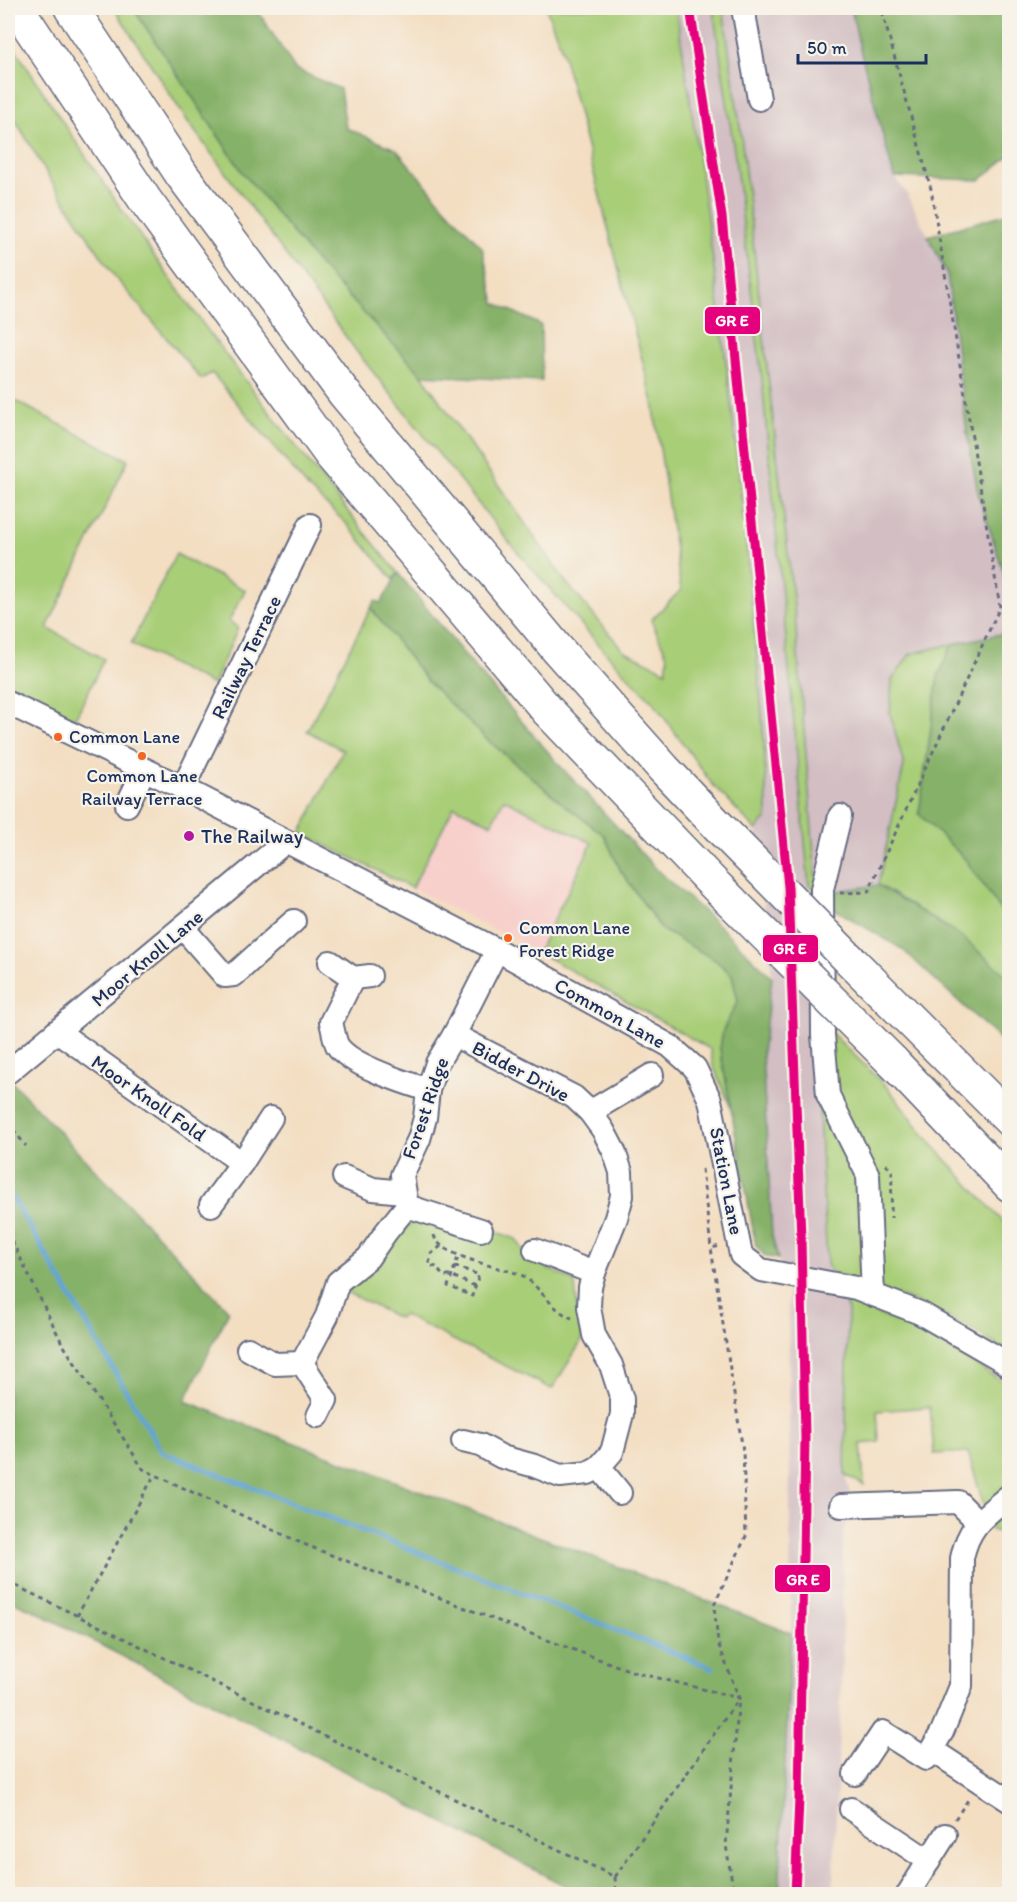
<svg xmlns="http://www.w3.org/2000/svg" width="1017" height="1902" font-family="Itim,sans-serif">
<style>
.built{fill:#f7d0cc}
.industrial{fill:#d2bec3}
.green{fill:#a9ce78;stroke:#627e6b;stroke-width:1.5}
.forest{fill:#86b168;stroke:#507063;stroke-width:1.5}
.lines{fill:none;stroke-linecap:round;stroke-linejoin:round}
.stream{stroke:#62a5d7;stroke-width:5}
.minor-casing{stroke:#676c81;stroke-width:26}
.highway-casing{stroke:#676c81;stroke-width:36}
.path{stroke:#676c81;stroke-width:3;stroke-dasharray:4.5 4.5;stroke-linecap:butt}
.minor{stroke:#fff;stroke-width:22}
.highway{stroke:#fff;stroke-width:33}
.highway-bridge-casing{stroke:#676c81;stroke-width:36;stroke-linecap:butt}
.highway-bridge{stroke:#fff;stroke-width:33}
.rail-1-casing{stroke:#f7f3e8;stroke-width:14}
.rail-1{stroke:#e5007d;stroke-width:9}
.bus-dot{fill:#f26522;stroke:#f7f3e8;stroke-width:2}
.poi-dot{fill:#b5179e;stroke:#f7f3e8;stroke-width:2}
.labels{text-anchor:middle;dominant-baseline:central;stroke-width:4.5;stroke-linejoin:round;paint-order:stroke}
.bus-label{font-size:18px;fill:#1b2f5e;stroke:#f7f3e8;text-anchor:start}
.street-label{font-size:20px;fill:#1b2f5e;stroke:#f7f3e8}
.poi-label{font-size:20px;fill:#1b2f5e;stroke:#f7f3e8;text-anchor:start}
.line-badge{stroke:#f7f3e8;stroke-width:2}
.badge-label{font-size:16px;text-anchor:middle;font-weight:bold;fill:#fff}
</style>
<rect width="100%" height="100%" fill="#f7f3e8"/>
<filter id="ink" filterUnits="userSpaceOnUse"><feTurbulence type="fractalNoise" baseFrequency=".0167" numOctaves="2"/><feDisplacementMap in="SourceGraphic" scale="12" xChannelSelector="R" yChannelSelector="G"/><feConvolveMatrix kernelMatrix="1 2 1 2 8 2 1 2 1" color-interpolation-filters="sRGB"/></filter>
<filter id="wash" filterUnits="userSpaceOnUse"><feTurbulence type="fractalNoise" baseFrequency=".008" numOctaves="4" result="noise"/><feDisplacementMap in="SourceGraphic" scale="24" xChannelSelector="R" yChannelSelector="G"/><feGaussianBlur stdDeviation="1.35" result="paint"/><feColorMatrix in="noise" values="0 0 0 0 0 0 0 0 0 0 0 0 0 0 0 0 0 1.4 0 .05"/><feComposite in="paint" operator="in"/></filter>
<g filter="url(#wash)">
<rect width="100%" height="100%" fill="#f3dec2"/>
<polygon class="built" points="503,799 592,843 538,952 412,888 454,805"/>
<g class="industrial">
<polygon points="676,8 713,8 735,157 762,380 809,885 827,1264 848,1310 845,1475 856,1516 845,1525 843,1535 842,1663 833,1894 779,1894 791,1633 788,1289 772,1237 762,1052 772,977 756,830 767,818 767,768 743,513 705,188"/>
<polygon points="723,8 851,8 860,49 894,177 906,192 947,274 967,433 978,493 1009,589 1009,636 1006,633 910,654 890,713 904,765 878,885 837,891 831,907 817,893 795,616 741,134"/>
</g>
<g class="green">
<path d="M 114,8 L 133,8 L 243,173 L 321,267 L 422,375 L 565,581 L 623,650 L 666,671 L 668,658 L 651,620 L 681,590 L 653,402 L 562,50 L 546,8 L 676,8 C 706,197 732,387 749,578 C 757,658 766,738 767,818 L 756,830 L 712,784 L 653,702 L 616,664 L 514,548 L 357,352 L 186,119 Z"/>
<polygon points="713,8 723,8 741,134 795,616 817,893 809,885 762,380 735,157"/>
<path d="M 8,38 C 44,93 80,149 118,204 C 205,332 300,454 398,573 L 393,579 L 346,523 L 310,490 L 212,373 L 201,379 L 115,277 L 50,179 L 8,107 Z"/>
<polygon points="8,397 128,460 47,628 104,659 75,719 8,685"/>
<polygon points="176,554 245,590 229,621 238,628 213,685 131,644"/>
<polygon points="371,608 428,682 483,736 562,803 604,835 621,871 662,930 714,959 732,975 738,1001 723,1030 720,1049 731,1108 713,1066 710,1049 538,952 592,843 504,799 491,824 454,806 412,888 301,833 343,750 307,731"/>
<polygon points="952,644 938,677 919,814 966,860 1009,922 1009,978 961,936 878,885 904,765 890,713 892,680 910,654"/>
<polygon points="814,1016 888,1088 929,1141 1009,1228 1009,1353 965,1325 910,1300 831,1273 827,1264"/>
<polygon points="414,1220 487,1237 494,1231 516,1239 530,1260 570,1279 575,1284 579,1326 583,1339 552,1389 403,1315 398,1318 348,1293 348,1289"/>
<polygon points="844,1300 902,1324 953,1350 1009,1386 1009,1535 991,1530 968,1452 934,1454 930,1407 877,1411 879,1442 861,1444 864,1485 845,1475 848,1311"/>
</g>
<g class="forest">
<polygon points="133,8 256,8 295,69 340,89 346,128 396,149 444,206 482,247 495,303 541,325 542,381 422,375 321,267 243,173"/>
<polygon points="851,8 1009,8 1009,156 980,180 894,177 860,49"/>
<polygon points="1009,213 1010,213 1009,589 978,493 967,433 947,274 928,236"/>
<polygon points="398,573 471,663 563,769 660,873 712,919 772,977 762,1052 772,1236 778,1259 765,1256 756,1246 720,1049 723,1030 738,1001 732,975 714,959 662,930 621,871 604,835 562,803 483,736 428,682 371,608 375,601 381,603"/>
<polygon points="1006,633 1010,636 1009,922 966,860 919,814 938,677 952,644"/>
<polygon points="878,885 961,936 1009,978 1009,1048 902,949 831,907 837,891"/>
<polygon points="12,1082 229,1311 185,1401 791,1633 779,1894 581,1894 35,1611 8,1599 8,1086"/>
</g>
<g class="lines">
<polyline class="stream" points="8,1190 162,1452 713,1668"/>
</g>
</g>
<g filter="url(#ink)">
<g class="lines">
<g class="minor-casing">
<g id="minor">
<polyline points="743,8 759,99"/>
<polyline points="8,703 183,788 497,950 670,1046 695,1068 710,1100 741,1255 761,1270 856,1288 920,1313 1000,1359 1010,1367"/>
<polyline points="183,788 310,525"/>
<polyline points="127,805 144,770"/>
<polyline points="840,816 822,889 823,1035 828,1095 868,1175 873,1295"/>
<polyline points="183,928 225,976 234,975 294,921"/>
<polyline points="330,962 353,978 370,976"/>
<path d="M 353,978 L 331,1022 C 333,1029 334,1038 337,1045 C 349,1065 406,1083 428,1090"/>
<polyline points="57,1031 242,1163"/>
<polyline points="454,1035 574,1097 590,1112 603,1130 614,1151 621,1172 622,1196 616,1218 594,1273 590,1287 589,1307 594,1335 611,1365 622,1399 622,1414 612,1452 599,1467 588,1473 560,1476 535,1466 502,1457 480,1445 463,1441"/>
<polyline points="8,1072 285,842"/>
<polyline points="590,1112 652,1075"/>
<polyline points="344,1177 373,1189 403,1192"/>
<polyline points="211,1205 242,1163 271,1118"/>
<polyline points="407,1206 481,1230"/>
<polyline points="535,1250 594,1273"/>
<polyline points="248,1349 275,1364 302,1363"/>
<polyline points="302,1363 327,1316 338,1282 368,1258 386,1232 407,1206 402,1175 419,1139 425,1118 428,1090 437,1063 454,1035 497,950"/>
<polyline points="302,1363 326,1400 318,1416"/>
<polyline points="599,1467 620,1493"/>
<polyline points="841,1506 958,1502 978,1522"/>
<polyline points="932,1750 1010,1801"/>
<path d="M 855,1774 L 883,1732 L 926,1759 L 942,1732 L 961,1686 L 962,1558 C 969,1524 985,1516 1010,1495"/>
<polyline points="851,1809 929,1861"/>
<polyline points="908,1894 945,1835"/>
</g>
</g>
<g class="highway-casing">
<g id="highway">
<polyline points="17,8 145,200 331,455 548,711 709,879"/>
<polyline points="71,8 182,175 344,393 558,650 664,769 723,831"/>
<polyline points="850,960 1010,1120"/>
<polyline points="892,1061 1010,1185"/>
</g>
</g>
<g class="path">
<polyline points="8,335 10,331"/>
<polyline points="840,893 868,892 1000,607 931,189 881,8"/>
<polyline points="8,1123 26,1146"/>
<polyline points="886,1164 892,1172 891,1218"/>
<polyline points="702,1169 711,1248"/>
<polyline points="8,1233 62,1343 143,1469 301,1543 539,1637 634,1672 739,1698 726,1845 734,1894"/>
<path d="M 434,1235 C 438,1256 499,1267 519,1274 C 536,1280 550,1310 572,1318"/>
<polyline points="441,1246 431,1254 429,1265 436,1267 443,1276 452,1276 475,1286"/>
<path d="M 455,1266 L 479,1275 L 472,1296 L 448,1286 C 452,1276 455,1265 459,1255"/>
<polyline points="8,1582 615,1877 739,1698 718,1643 714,1605 746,1536 743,1451 711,1248 720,1246"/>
<polyline points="77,1616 155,1474"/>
<polyline points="955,1819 970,1797"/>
<polyline points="615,1877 616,1894"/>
</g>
<use href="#minor" class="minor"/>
<use href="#highway" class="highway"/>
<g class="highway-bridge-casing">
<g id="highway-bridge">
<polyline points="723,831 850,960"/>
<polyline points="709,879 892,1061"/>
</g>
</g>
<use href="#highway-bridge" class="highway-bridge"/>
<g class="rail-1-casing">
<polyline id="rail-1" points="690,8 722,217 788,887 801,1239 805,1438 799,1799 795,1894"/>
</g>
<use href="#rail-1" class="rail-1"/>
</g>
</g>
<g class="bus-dot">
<circle cx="58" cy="737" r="5"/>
<circle cx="142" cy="756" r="5"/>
<circle cx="508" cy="938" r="5"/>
</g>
<circle class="poi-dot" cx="189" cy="836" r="6"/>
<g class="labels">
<g class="bus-label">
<text x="69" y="737">Common Lane</text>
<text x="142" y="776" text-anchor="middle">Common Lane<tspan x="142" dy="23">Railway Terrace</tspan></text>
<text x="519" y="928">Common Lane<tspan x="519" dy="23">Forest Ridge</tspan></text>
</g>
<g class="street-label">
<text transform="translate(246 657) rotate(-64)">Railway Terrace</text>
<text transform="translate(147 958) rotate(-40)">Moor Knoll Lane</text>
<text transform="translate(610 1013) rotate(29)">Common Lane</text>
<text transform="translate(521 1071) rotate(28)">Bidder Drive</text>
<text transform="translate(149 1098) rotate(35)">Moor Knoll Fold</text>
<text transform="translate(425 1108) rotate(-71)">Forest Ridge</text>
<text transform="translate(727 1181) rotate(79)">Station Lane</text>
</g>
<g class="poi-label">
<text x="201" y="836">The Railway</text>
</g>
</g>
<g class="line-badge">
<rect x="704" y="306" width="57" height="29" rx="6" fill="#e5007d"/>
<rect x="762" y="934" width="57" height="29" rx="6" fill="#e5007d"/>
<rect x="774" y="1564" width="57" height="29" rx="6" fill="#e5007d"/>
</g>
<g class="badge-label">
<text x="732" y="326">GR E</text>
<text x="790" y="954">GR E</text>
<text x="803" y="1585">GR E</text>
</g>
<rect width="1017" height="1902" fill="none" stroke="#f7f3e8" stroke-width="30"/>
<path d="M798 54v9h128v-9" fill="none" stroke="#1b2f5e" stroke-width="3"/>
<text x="807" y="54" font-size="18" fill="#1b2f5e" stroke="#f7f3e8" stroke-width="4.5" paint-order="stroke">50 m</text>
</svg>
